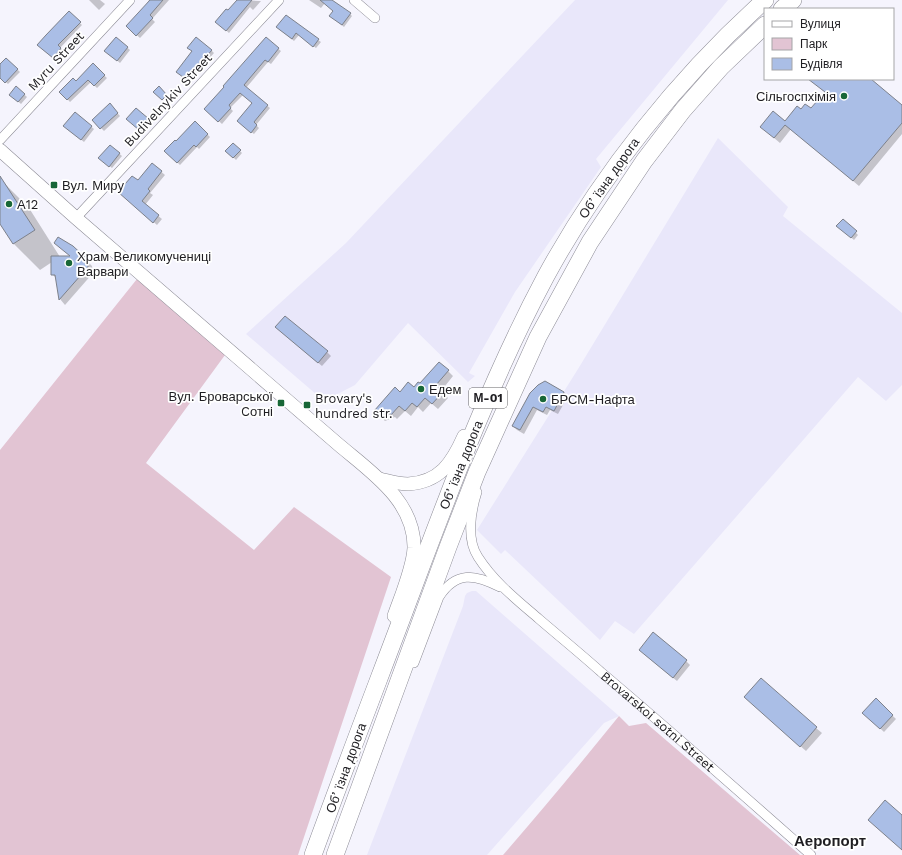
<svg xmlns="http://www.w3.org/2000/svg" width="902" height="855" font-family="'Work Sans',sans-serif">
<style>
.built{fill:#e9e7fa}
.green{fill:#e2c4d3}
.shadow{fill:#0003}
.building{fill:#aabee6;stroke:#7d818b}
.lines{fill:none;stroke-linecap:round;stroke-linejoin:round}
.street-casing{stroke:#8c8b95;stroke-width:10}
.secondary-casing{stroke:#8c8b95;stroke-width:14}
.highway-casing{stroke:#8c8b95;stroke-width:18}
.street{stroke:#fff;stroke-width:9}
.secondary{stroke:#fff;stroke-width:13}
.highway{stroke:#fff;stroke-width:17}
.poi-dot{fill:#186737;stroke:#fff;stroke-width:1.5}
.labels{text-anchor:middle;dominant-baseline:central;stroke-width:3.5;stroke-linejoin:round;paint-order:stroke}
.shield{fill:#fff;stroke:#626264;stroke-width:1}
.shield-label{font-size:12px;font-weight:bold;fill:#1f1e22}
.street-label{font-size:13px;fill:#1f1e22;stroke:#fff}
.poi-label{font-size:13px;fill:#1f1e22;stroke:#fff;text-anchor:start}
.quarter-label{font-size:15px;font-weight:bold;fill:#1f1e22;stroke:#fff}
</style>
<rect width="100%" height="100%" fill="#f5f4fd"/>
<g class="built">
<polygon points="575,0 728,0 596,159 601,167 515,292 469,373 475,376 468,382 408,323 355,385 324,401 246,334 346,243"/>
<polygon points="718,138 788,207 783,216 902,313 902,385 886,401 858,377 634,634 615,621 600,640 505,550 501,554 477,530 578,369"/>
<polygon points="472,591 476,591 619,716 604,723 487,855 367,855 463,606 465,596 467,593"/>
</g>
<g class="green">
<polygon points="141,274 225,355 146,463 254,550 294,507 391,577 298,855 0,855 0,450"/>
<path d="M 619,716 L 629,726 L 646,723 L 800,855 L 503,855 C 543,809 581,763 619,716 Z"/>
</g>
<g class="shadow">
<polygon points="89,0 100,0 105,4 99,10"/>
<polygon points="149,0 169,0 152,19 155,22 140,38 127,26 148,4 147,3"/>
<polygon points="238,0 261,1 253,10 250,7 229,33 219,24"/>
<polygon points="309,0 322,0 325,3 321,8"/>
<polygon points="70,13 82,25 60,48 63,51 56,60 41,48"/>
<polygon points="350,14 352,16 344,27 333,18"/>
<polygon points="277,27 318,40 321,42 316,48 299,35 294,41"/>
<polygon points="116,38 130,50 120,63 108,53"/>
<polygon points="266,39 281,51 271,64 268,62 246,88 270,108 256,125 259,128 254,134 241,124 254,103 243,95 230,108 233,111 222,124 206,109"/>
<polygon points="211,50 214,53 206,62 205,61 190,81 180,74"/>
<polygon points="6,59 20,72 8,84 0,77 0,65"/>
<polygon points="93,65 107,78 97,88 91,82 70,102 61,92 76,82"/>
<polygon points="811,79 869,79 902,106 902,134 859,186 791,129 780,143 767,132 786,123 802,110 811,109 826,93"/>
<polygon points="16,87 27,97 21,104 13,97"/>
<polygon points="110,105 120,116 104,131 93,120"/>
<polygon points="137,109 150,122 142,132 128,119"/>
<polygon points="75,113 94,129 84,142 64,126"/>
<polygon points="195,122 210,137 199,149 197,147 180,165 166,151 177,142"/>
<polygon points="233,144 242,153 236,160 227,151"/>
<polygon points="110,146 122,156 112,168 102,160"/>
<polygon points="152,164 165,175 150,193 153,195 145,205 162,219 157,225 123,195 138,182"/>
<polygon points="3,182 29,208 60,257 86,260 92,266 93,273 65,305 60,299 56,278 52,274 52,262 40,270 14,244 0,222 0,184"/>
<polygon points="843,220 858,235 854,240 840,228"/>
<polygon points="280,331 327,352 331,356 322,366"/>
<polygon points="448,371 453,376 441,391 448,398 438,409 431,403 423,412 418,407 411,416 405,411 397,419 395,417 385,421 375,411 400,393 414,389"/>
<polygon points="564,392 568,396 558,414 550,410 547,415 537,410 524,434 517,430 513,426 530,394"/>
<polygon points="644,654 686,661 690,665 677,681"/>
<polygon points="876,700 896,719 884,732 864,713"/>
<polygon points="751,703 816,728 822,733 806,751"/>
</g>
<g class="building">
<polygon points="150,0 163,0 150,15 153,18 136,36 126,26"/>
<polygon points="237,0 252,0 226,31 215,22 226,9 228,10"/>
<polygon points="320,0 332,0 351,13 342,25 329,16 333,11"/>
<polygon points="69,11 81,22 58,45 61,48 53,58 37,45 46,35"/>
<polygon points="286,15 319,39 313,47 296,33 292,39 276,27"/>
<polygon points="116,37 128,47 117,61 104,51"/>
<polygon points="196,37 212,50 203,60 202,59 187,80 176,72 192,51 187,48"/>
<polygon points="266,37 279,48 268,62 265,60 244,85 268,105 254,122 257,125 251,133 237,121 252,103 240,93 229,105 231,108 218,122 204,109 224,87 223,86"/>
<polygon points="6,58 18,69 5,83 0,78 0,64"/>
<polygon points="93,63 105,75 94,86 88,80 67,100 59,92 73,78 76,81"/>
<polygon points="808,79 871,79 902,105 902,123 853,181 785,125 774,138 760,127 773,111 785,121 797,106 801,109 805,104 811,108 825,92"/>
<polygon points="16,86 25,94 18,102 9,95"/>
<polygon points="159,86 167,95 162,100 153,92"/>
<polygon points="110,103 118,113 100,129 92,120"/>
<polygon points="136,108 149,119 139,130 126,119"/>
<polygon points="75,112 92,126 81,140 63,126"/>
<polygon points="195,121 208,134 196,147 194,145 177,163 164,151 175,140 176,141"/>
<polygon points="233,143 241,150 233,158 225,151"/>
<polygon points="110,145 120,153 109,167 98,158"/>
<polygon points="152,163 162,171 148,189 150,191 142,201 159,215 153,223 118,192 132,176 138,180"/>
<polygon points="0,176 35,230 13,244 0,224"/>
<polygon points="843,219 857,231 851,238 836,226"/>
<polygon points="58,237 73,246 87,259 88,267 59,300 55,275 51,275 51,256 70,256 54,243"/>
<polygon points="285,316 328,351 318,363 275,327"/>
<polygon points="439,362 449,370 436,385 443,392 432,404 425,398 417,407 412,403 405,411 399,406 391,415 389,412 379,416 374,411 395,387 400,392 408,382 414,387 418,382 420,383"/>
<polygon points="545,381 564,392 554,411 546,407 543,412 533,407 520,430 512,426 530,393 538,385"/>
<polygon points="653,632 687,660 673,678 639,650"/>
<polygon points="761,678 817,727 800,747 744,697"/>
<polygon points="876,698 893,715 880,729 862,713"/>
<polygon points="885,800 902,815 902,850 868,820"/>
</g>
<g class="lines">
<g class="street-casing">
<g id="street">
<polyline points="354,0 375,18"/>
<polyline points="0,140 130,0"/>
<polyline points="76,218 279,0"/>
<path id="s1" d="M 477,492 C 471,511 466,539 478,557 C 494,582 517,600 539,619 C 560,637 581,654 601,672 C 672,732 742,794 811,855"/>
<path d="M 414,663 L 439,597 C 456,571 474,574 500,587"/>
</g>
</g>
<g class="secondary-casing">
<g id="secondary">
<path d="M 0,150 L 76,218 L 339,445 C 371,472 415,501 414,548 C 413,568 401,596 394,616"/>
<path d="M 380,479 C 389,481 398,484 408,484 C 440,482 452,463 464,436"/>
</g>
</g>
<g class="highway-casing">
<g id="highway">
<polyline points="782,9 793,0"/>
<path d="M 313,855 C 346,764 381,674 415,583 C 454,479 493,375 546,276 C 601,175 679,77 765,0"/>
<polyline points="335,855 448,547 477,472 538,337 590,242 644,161 683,110 721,67 765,25"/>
</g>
</g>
<use href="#street" class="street"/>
<use href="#secondary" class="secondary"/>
<use href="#highway" class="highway"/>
</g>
<g class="poi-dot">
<circle cx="844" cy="96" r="4"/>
<rect x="50" y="181" width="8" height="8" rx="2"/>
<circle cx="9" cy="204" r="4"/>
<circle cx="69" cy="263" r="4"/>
<circle cx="421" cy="389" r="4"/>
<circle cx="543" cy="399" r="4"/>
<rect x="277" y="399" width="8" height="8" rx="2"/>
<rect x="303" y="401" width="8" height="8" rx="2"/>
</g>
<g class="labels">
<rect class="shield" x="469" y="388" width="38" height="20" rx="3"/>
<g class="shield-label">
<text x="488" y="398">М-01</text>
</g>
<g class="street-label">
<text transform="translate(56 61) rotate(-47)">Myru Street</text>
<text transform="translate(168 100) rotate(-47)">Budivelnykiv Street</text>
<text transform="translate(609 178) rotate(-55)">Обʼїзна дорога</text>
<text transform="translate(461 465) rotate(-68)">Обʼїзна дорога</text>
<text stroke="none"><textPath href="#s1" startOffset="311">Brovarskoi sotni Street</textPath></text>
<text transform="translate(346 768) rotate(-70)">Обʼїзна дорога</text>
</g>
<g class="poi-label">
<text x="836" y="96" text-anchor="end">Сільгоспхімія</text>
<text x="62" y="185">Вул. Миру</text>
<text x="17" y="204">А12</text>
<text x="77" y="256">Храм Великомучениці<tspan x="77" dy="15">Варвари</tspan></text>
<text x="429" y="389">Едем</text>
<text x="273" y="396" text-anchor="end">Вул. Броварської<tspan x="273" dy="15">Cотні</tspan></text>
<text x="315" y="398">Brovary's<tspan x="315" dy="15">hundred str.</tspan></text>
<text x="551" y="399">БРСМ-Нафта</text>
</g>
<g class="quarter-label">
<text x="830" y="841">Аеропорт</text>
</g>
</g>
<rect x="764" y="8" width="130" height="72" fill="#ffffff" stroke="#a5a5a7"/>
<rect x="772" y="21" width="20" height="6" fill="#ffffff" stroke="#a5a5a7"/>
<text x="800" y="28" font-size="12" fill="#1f1e22">Вулиця</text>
<rect x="772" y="38" width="20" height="12" fill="#e2c4d3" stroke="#a5a5a7"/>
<text x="800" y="48" font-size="12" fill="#1f1e22">Парк</text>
<rect x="772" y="58" width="20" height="12" fill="#aabee6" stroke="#a5a5a7"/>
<text x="800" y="68" font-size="12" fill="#1f1e22">Будівля</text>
</svg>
